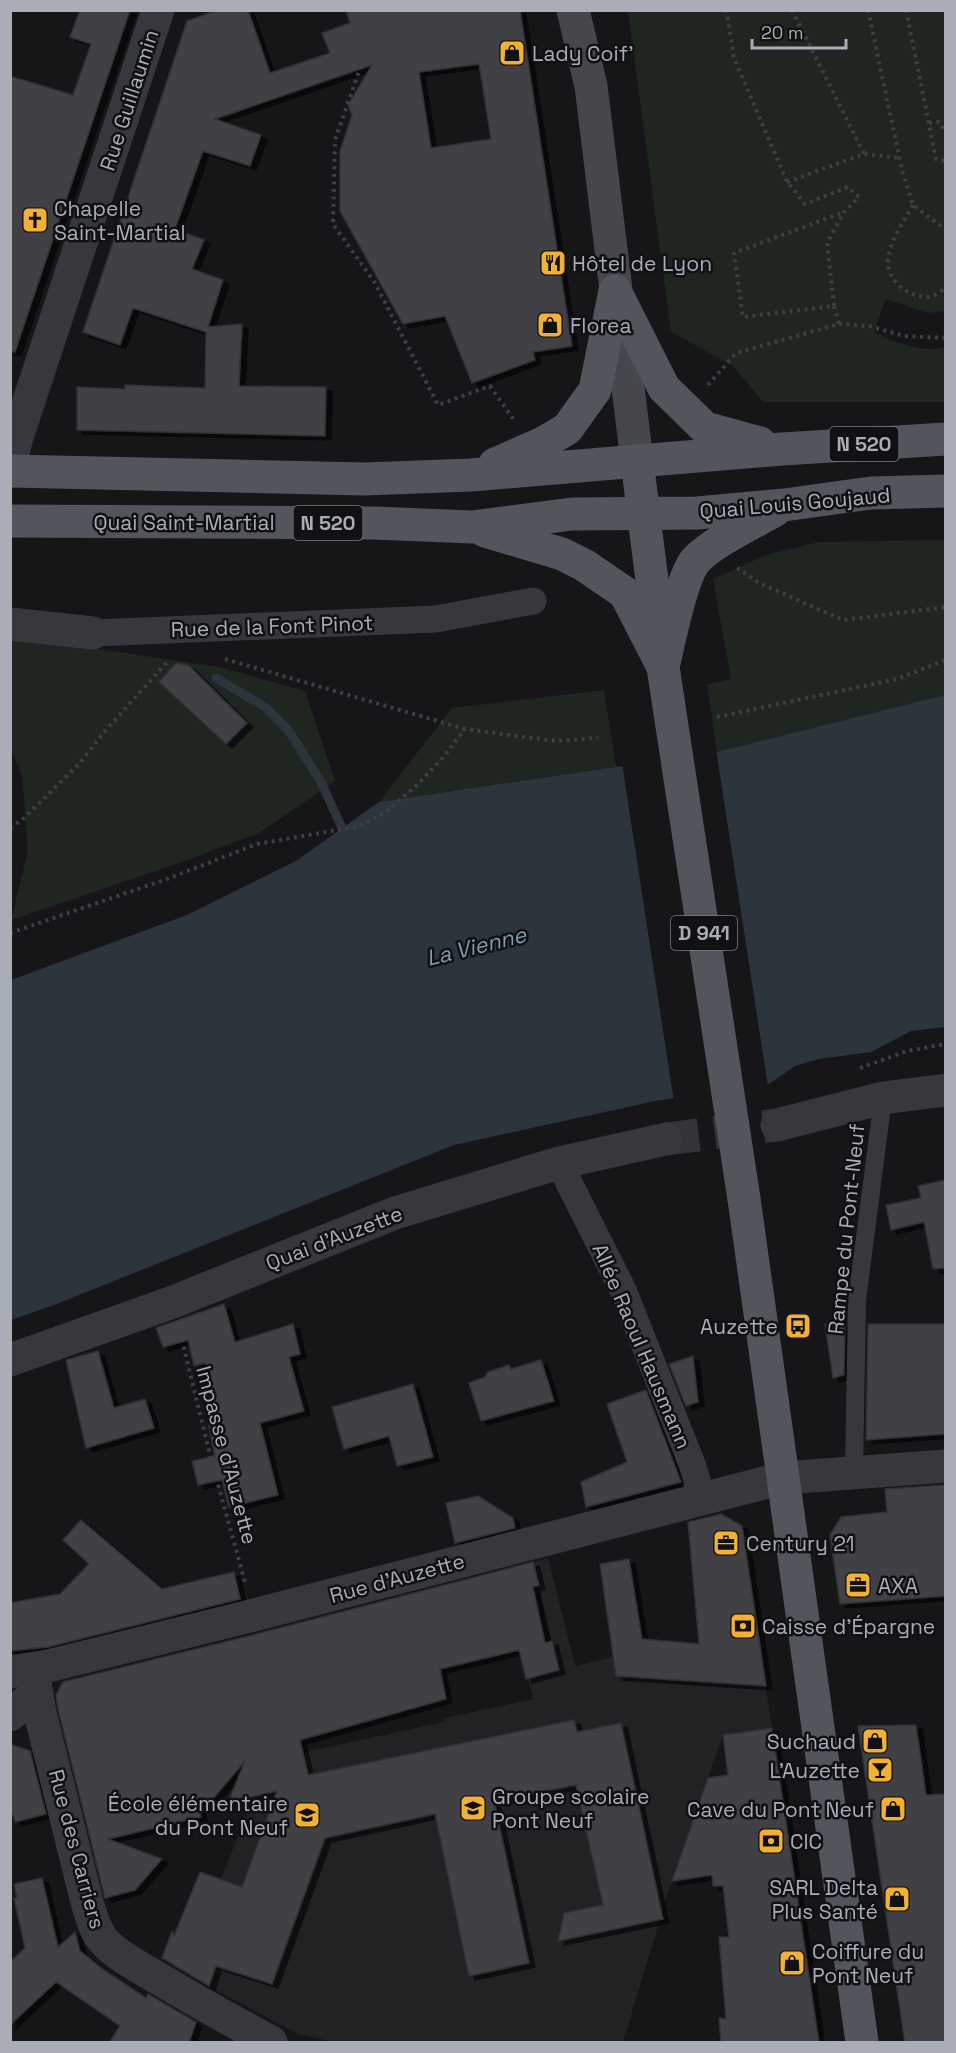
<svg xmlns="http://www.w3.org/2000/svg" width="956" height="2053" font-family="'Space Grotesk',sans-serif">
<style>
.built{fill:#222225}
.green{fill:#1e261f}
.water{fill:#2c353c}
.pier{fill:#161618}
.lines{fill:none;stroke-linecap:round;stroke-linejoin:round}
.stream{stroke:#2c353c;stroke-width:9}
.building{fill:#404145;stroke:#303034;stroke-width:1.5;fill-rule:evenodd;filter:url(#shadow)}
.minor-tunnel{stroke:#333438;stroke-width:33;stroke-dasharray:33 16;stroke-linecap:butt}
.path{stroke:#3d3f44;stroke-width:4;stroke-dasharray:3 4.5;stroke-linecap:butt}
.service{stroke:#37383d;stroke-width:18}
.pedestrian{stroke:#37383d;stroke-width:27}
.minor{stroke:#37383d;stroke-width:33}
.tertiary{stroke:#37383d;stroke-width:33}
.secondary{stroke:#45474d;stroke-width:33}
.primary{stroke:#53555c;stroke-width:33}
.primary-bridge{stroke:#53555c;stroke-width:33}
.labels{text-anchor:middle;dominant-baseline:central;stroke-width:5;stroke-linejoin:round;paint-order:stroke}
.shield{fill:#111113;stroke:#7b7e86;stroke-width:1.5}
.shield-label{font-size:20px;font-weight:bold;fill:#a8adb8}
.poi-label{font-size:21px;fill:#a8adb8;stroke:#111113;text-anchor:start}
.street-label{font-size:21px;fill:#a8adb8;stroke:#111113}
.water-label{font-size:22px;font-style:italic;fill:#7f9bb3;stroke:#111113}
</style>
<defs>
<filter id="shadow"><feDropShadow dx="6" dy="4" stdDeviation="0" flood-color="#0009"/></filter>
</defs>
<rect width="100%" height="100%" fill="#161618"/>
<polygon class="built" points="548,1558 575,1666 613,1657 616,1676 746,1685 765,1683 772,1728 723,1735 668,1893 623,2042 334,2042 298,2034 184,1973 268,1760 443,1722 445,1718 533,1699 528,1678 559,1670 533,1562"/>
<g class="green">
<path d="M 628,11 L 945,11 L 945,311 L 928,313 L 886,299 L 874,332 C 892,342 925,354 945,347 L 945,402 L 763,402 L 733,366 L 671,332 Z"/>
<polygon points="945,540 945,695 717,752 707,684 731,679 713,579 766,555 819,542"/>
<polygon points="11,639 52,642 219,667 305,691 335,781 259,833 171,866 11,920 28,851 22,775 11,750"/>
<polygon points="604,690 616,767 379,802 452,708"/>
</g>
<polygon class="water" points="945,695 945,1027 911,1031 871,1052 819,1059 795,1066 769,1084 655,1101 454,1145 54,1305 11,1320 11,980 187,915 296,861 379,802 717,752"/>
<polygon class="pier" points="716,749 768,1087 674,1102 622,763"/>
<g class="lines">
<polyline class="stream" points="216,678 265,707 289,731 321,782 347,839"/>
</g>
<g class="building">
<polygon points="80,10 130,10 15,352 10,351 10,76 73,95 91,44 70,37"/>
<path d="M 218,10 L 248,10 L 270,73 L 330,53 L 322,33 L 350,23 L 346,10 L 520,10 L 572,346 L 533,352 L 535,360 L 472,383 L 445,316 L 403,324 L 340,211 L 340,151 L 352,115 L 348,105 L 372,65 L 215,119 L 261,135 L 250,166 L 203,151 L 175,229 L 204,240 L 192,269 L 223,280 L 208,327 L 242,324 L 239,386 L 326,387 L 325,436 L 77,430 L 77,387 L 125,389 L 125,385 L 205,388 L 206,332 L 133,308 L 120,345 L 83,332 L 187,21 ZM 479,64 L 491,139 L 431,148 L 419,72 Z"/>
<polygon points="176,663 188,665 247,723 226,744 159,682"/>
<polygon points="945,1180 945,1268 933,1269 924,1222 891,1230 886,1205 921,1198 918,1186"/>
<polygon points="224,1304 235,1342 293,1324 300,1354 289,1357 304,1411 260,1423 278,1495 229,1507 222,1480 198,1485 192,1461 215,1456 208,1422 219,1420 205,1363 194,1366 188,1340 163,1347 156,1328"/>
<polygon points="825,1324 845,1324 844,1375 833,1378"/>
<polygon points="868,1324 945,1324 945,1434 866,1440"/>
<polygon points="98,1351 114,1408 145,1399 154,1428 86,1448 66,1360"/>
<polygon points="693,1356 698,1402 686,1406 669,1364"/>
<polygon points="541,1360 554,1401 481,1421 469,1383 485,1377 488,1372 509,1365 511,1369"/>
<polygon points="413,1384 433,1457 397,1466 389,1436 344,1449 332,1407"/>
<polygon points="646,1390 681,1482 586,1507 581,1482 627,1462 607,1404"/>
<polygon points="945,1485 945,1596 840,1604 830,1535 841,1517 887,1512 885,1489"/>
<polygon points="478,1496 513,1518 515,1528 455,1543 446,1503"/>
<polygon points="721,1514 742,1526 766,1686 616,1676 600,1564 629,1559 642,1639 699,1644 688,1522"/>
<polygon points="81,1520 162,1589 234,1572 240,1599 48,1647 10,1651 10,1603 60,1594 89,1564 63,1540"/>
<polygon points="533,1562 539,1585 533,1587 545,1643 552,1641 559,1670 526,1679 519,1650 440,1669 446,1699 300,1740 308,1775 574,1720 577,1732 621,1723 663,1919 558,1941 564,1913 603,1905 576,1785 494,1801 529,1963 469,1976 435,1814 325,1838 272,1984 216,1966 209,1986 162,1958 172,1931 174,1936 200,1872 242,1887 277,1791 228,1802 245,1761 205,1808 200,1809 201,1817 108,1839 162,1859 135,1890 105,1898 58,1709 56,1695 63,1682 249,1636"/>
<polygon points="916,1725 926,1795 945,1794 945,2043 905,2043 858,1726"/>
<polygon points="772,1728 819,2043 721,2043 719,2018 726,2019 719,1937 729,1937 723,1886 713,1886 712,1875 672,1881 708,1778 728,1775 723,1735"/>
<polygon points="10,1744 30,1751 46,1814 15,1822 10,1807"/>
<polygon points="42,1878 58,1947 75,1932 80,1951 105,1971 146,1998 148,1994 196,2022 189,2043 109,2043 120,2026 56,1982 10,2025 10,1962 25,1948 14,1898 17,1898 14,1884"/>
</g>
<g class="lines">
<polyline class="minor-tunnel" points="666,1139 777,1125"/>
<g class="path">
<polyline points="399,10 360,68 335,140 333,224 375,283 438,405 490,386 514,420"/>
<polyline points="725,10 728,20 734,58 787,182 805,204 848,187 859,197 844,212 827,243 834,306 743,317 734,253 844,212"/>
<polyline points="792,10 864,154"/>
<polyline points="868,10 903,174 913,205 946,230"/>
<polyline points="906,10 936,159 946,161"/>
<polyline points="929,123 939,122 946,133"/>
<polyline points="787,182 864,154 899,158"/>
<path d="M 913,205 C 903,223 890,239 888,260 C 886,281 910,298 929,297 C 934,296 941,291 946,288"/>
<polyline points="839,324 869,326 904,336 946,338"/>
<polyline points="708,385 736,353 839,324 834,306"/>
<polyline points="737,568 759,583 843,620 946,607"/>
<polyline points="946,628 946,637"/>
<polyline points="225,659 465,729 555,741 598,738"/>
<polyline points="717,717 897,679 946,660"/>
<polyline points="10,828 22,820 79,764 105,731 168,661"/>
<polyline points="10,933 167,879 257,844 360,826 388,810 415,787 441,760 465,729"/>
<polyline points="860,1068 907,1051 946,1044"/>
<polyline points="180,1332 210,1455 246,1586"/>
</g>
<polyline class="service" points="854,1473 857,1300 883,1098"/>
<g class="pedestrian">
<polyline points="93,633 436,619 533,601"/>
<polyline points="559,1163 623,1290 692,1464 697,1480 697,1500"/>
</g>
<g class="minor">
<polyline points="10,464 17,437 158,10"/>
<polyline points="10,624 93,633"/>
<polyline points="777,1125 883,1098 946,1090"/>
<polyline points="10,1360 173,1302 395,1213 559,1163 666,1139"/>
<path d="M 33,1669 L 40,1713 L 87,1902 C 91,1915 94,1929 103,1940 C 117,1956 138,1966 156,1977 C 194,2000 232,2021 271,2042"/>
<polyline points="10,1672 48,1666 254,1615 783,1478"/>
<polyline points="10,1715 36,1694"/>
</g>
<polyline class="tertiary" points="783,1478 946,1466"/>
<polyline class="secondary" points="573,10 591,86 637,461"/>
<g class="primary">
<polyline points="615,291 664,388 705,428 760,443"/>
<polyline points="637,461 660,644"/>
<polyline points="495,464 543,443 567,429 595,390 615,291"/>
<polyline points="10,471 364,479 471,475 782,449 946,439"/>
<polyline points="10,521 374,523 472,527 572,514 697,513 784,505 871,493 946,491"/>
<polyline points="485,531 562,554 584,565 625,593 663,667"/>
<path d="M 663,667 C 669,643 681,577 696,560 C 713,542 751,524 774,511"/>
<polyline points="744,1199 862,2042"/>
</g>
<polyline class="primary-bridge" points="663,667 744,1199"/>
</g>
<defs>
<g id="shop-square" transform="scale(1.35)"><rect x="-9" y="-9" width="18" height="18" rx="4" fill="#f2b134" stroke="#111113"/><path d="M-5-2.5h2.3a2.7 3.5 0 0 1 5.4 0H5L5.5 6h-11ZM-1.5-2.5h3a1.5 2.3 0 0 0-3 0Z" fill="#111"/></g>
<g id="church-square" transform="scale(1.35)"><rect x="-9" y="-9" width="18" height="18" rx="4" fill="#f2b134" stroke="#111113"/><path d="M-1.2-6h2.4v3.5h3.3v2.4h-3.3V6h-2.4V-.1h-3.3v-2.4h3.3Z" fill="#111"/></g>
<g id="restaurant-square" transform="scale(1.35)"><rect x="-9" y="-9" width="18" height="18" rx="4" fill="#f2b134" stroke="#111113"/><path d="M-5-6h1v4h1v-4h1v4h1v-4h1v5L-1.5 .5V6h-2V.5L-5-1ZM5-6V6H3V1.5H1.5Q1.5-4 5-6Z" fill="#111"/></g>
<g id="bus-square" transform="scale(1.35)"><rect x="-9" y="-9" width="18" height="18" rx="4" fill="#f2b134" stroke="#111113"/><path d="M-5-6H5V4H4V6H2V4H-2V6H-4V4H-5ZM-3.5-4V0h7V-4ZM-3.5 1.2v1.5H-2V1.2ZM2 1.2v1.5H3.5V1.2Z" fill="#111"/></g>
<g id="office-square" transform="scale(1.35)"><rect x="-9" y="-9" width="18" height="18" rx="4" fill="#f2b134" stroke="#111113"/><path d="M-6-3h4V-5.5h4V-3h4V5H-6ZM-1-4.5V-3h2v-1.5ZM-6 0V1H6V0Z" fill="#111"/></g>
<g id="bank-square" transform="scale(1.35)"><rect x="-9" y="-9" width="18" height="18" rx="4" fill="#f2b134" stroke="#111113"/><path d="M-6-4H6V4H-6ZM0-2.3a2.3 2.3 0 1 0 0 4.6a2.3 2.3 0 1 0 0-4.6Z" fill="#111"/></g>
<g id="bar-square" transform="scale(1.35)"><rect x="-9" y="-9" width="18" height="18" rx="4" fill="#f2b134" stroke="#111113"/><path d="M-6-5H6L.8 .8V4.5H3.5V6h-7V4.5H-.8V.8Z" fill="#111"/></g>
<g id="school-square" transform="scale(1.35)"><rect x="-9" y="-9" width="18" height="18" rx="4" fill="#f2b134" stroke="#111113"/><path d="M0-5L7-2L0 1L-7-2ZM-4 1L0 2.5L4 1V4Q0 6-4 4Z" fill="#111"/></g>
</defs>
<g fill-rule="evenodd">
<use href="#shop-square" x="512" y="53"/>
<use href="#church-square" x="35" y="220"/>
<use href="#restaurant-square" x="553" y="263"/>
<use href="#shop-square" x="550" y="325"/>
<use href="#bus-square" x="798" y="1326"/>
<use href="#office-square" x="726" y="1543"/>
<use href="#office-square" x="858" y="1585"/>
<use href="#bank-square" x="743" y="1626"/>
<use href="#shop-square" x="875" y="1741"/>
<use href="#bar-square" x="880" y="1770"/>
<use href="#school-square" x="473" y="1808"/>
<use href="#shop-square" x="893" y="1809"/>
<use href="#school-square" x="307" y="1815"/>
<use href="#bank-square" x="771" y="1841"/>
<use href="#shop-square" x="897" y="1899"/>
<use href="#shop-square" x="792" y="1963"/>
</g>
<g class="labels">
<g class="shield">
<rect x="829.5" y="427" width="69" height="34" rx="4.5"/>
<rect x="293.5" y="506" width="69" height="34" rx="4.5"/>
<rect x="671" y="916" width="66" height="34" rx="4.5"/>
</g>
<g class="shield-label">
<text x="864" y="444">N 520</text>
<text x="328" y="523">N 520</text>
<text x="704" y="933">D 941</text>
</g>
<g class="poi-label">
<text x="532" y="53">Lady Coif'</text>
<text x="54" y="208">Chapelle<tspan x="54" dy="24">Saint-Martial</tspan></text>
<text x="572" y="263">Hôtel de Lyon</text>
<text x="570" y="325">Florea</text>
<text x="778" y="1326" text-anchor="end">Auzette</text>
<text x="746" y="1543">Century 21</text>
<text x="878" y="1585">AXA</text>
<text x="762" y="1626">Caisse d'Épargne</text>
<text x="856" y="1741" text-anchor="end">Suchaud</text>
<text x="860" y="1770" text-anchor="end">L'Auzette</text>
<text x="492" y="1796">Groupe scolaire<tspan x="492" dy="24">Pont Neuf</tspan></text>
<text x="288" y="1803" text-anchor="end">École élémentaire<tspan x="288" dy="24">du Pont Neuf</tspan></text>
<text x="874" y="1809" text-anchor="end">Cave du Pont Neuf</text>
<text x="790" y="1841">CIC</text>
<text x="878" y="1887" text-anchor="end">SARL Delta<tspan x="878" dy="24">Plus Santé</tspan></text>
<text x="812" y="1951">Coiffure du<tspan x="812" dy="24">Pont Neuf</tspan></text>
</g>
<g class="street-label">
<text transform="translate(129 100) rotate(-72)">Rue Guillaumin</text>
<text transform="translate(795 503) rotate(-5)">Quai Louis Goujaud</text>
<text x="184" y="522">Quai Saint-Martial</text>
<text transform="translate(272 626) rotate(-2)">Rue de la Font Pinot</text>
<text transform="translate(846 1229) rotate(-84)">Rampe du Pont-Neuf</text>
<text transform="translate(334 1238) rotate(-21)">Quai d'Auzette</text>
<text transform="translate(642 1346) rotate(67)">Allée Raoul Hausmann</text>
<text transform="translate(227 1455) rotate(75)">Impasse d'Auzette</text>
<text transform="translate(397 1578) rotate(-15)">Rue d'Auzette</text>
<text transform="translate(77 1849) rotate(75)">Rue des Carriers</text>
</g>
<g class="water-label">
<text transform="translate(476 946) rotate(-14)">La Vienne</text>
</g>
</g>
<rect width="956" height="2053" fill="none" stroke="#a8adb8" stroke-width="24"/>
<path d="M752 39v9h94v-9" fill="none" stroke="#a8adb8" stroke-width="3"/>
<text x="761" y="39" font-size="18" fill="#a8adb8" stroke="#111113" stroke-width="4.5" paint-order="stroke">20 m</text>
</svg>
